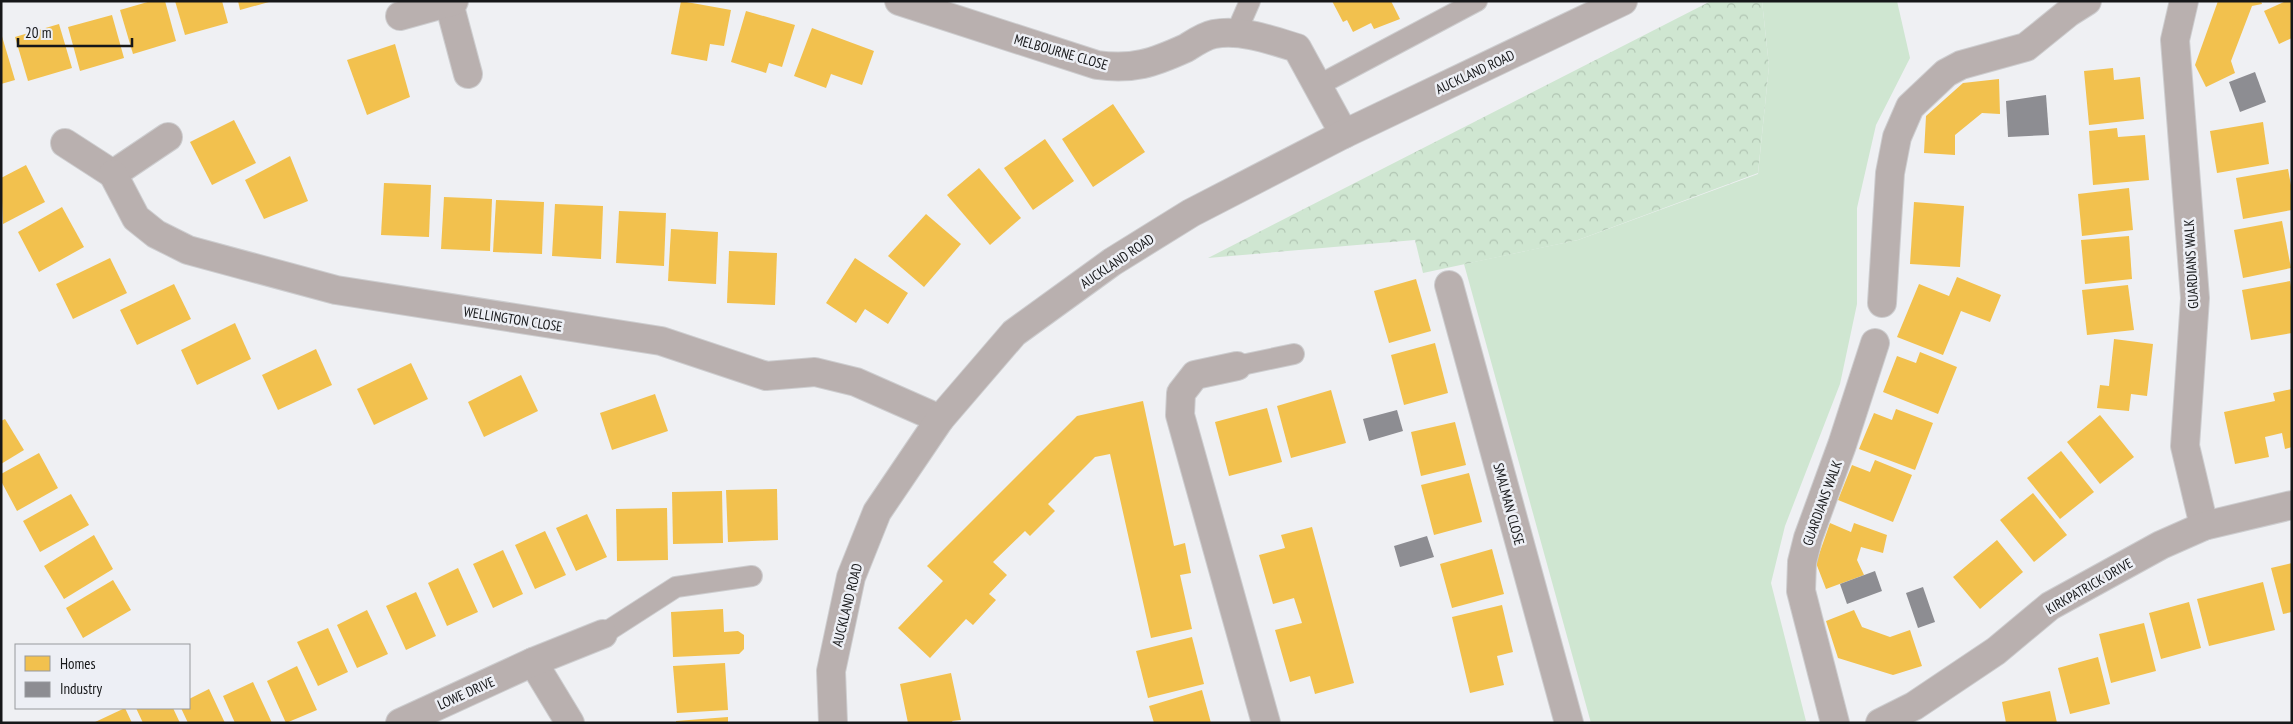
<svg xmlns="http://www.w3.org/2000/svg" width="2293" height="724" font-family="'PT Sans Narrow',sans-serif">
<style>
.green{fill:#cfe6d1}
.forest{fill:url(#forest-crowns)}
.homes{fill:#f2c14e}
.industry{fill:#8d8d92}
.lines{fill:none;stroke-linecap:round;stroke-linejoin:round}
.service-casing{stroke:#cdcdcf;stroke-width:22}
.minor-casing{stroke:#cdcdcf;stroke-width:30}
.tertiary-casing{stroke:#cdcdcf;stroke-width:30}
.service{stroke:#b9b0af;stroke-width:20}
.minor{stroke:#b9b0af;stroke-width:28}
.tertiary{stroke:#b9b0af;stroke-width:28}
.labels{text-anchor:middle;dominant-baseline:central;stroke-width:5;stroke-linejoin:round;paint-order:stroke}
.street-label{font-size:14px;fill:#161719;stroke:#edeff5}
</style>
<defs>
<pattern id="forest-crowns" width="20" height="18" patternUnits="userSpaceOnUse" patternTransform="scale(1.25)"><rect width="20" height="18" fill="#cfe6d1"/><path d="M2 6a3 3 0 1 1 6 0M12 15a3 3 0 1 1 6 0" fill="none" stroke="#b1c5b3"/></pattern>
</defs>
<rect width="100%" height="100%" fill="#eff0f3"/>
<polygon class="green" points="1762,1 1897,1 1910,58 1876,125 1857,208 1857,304 1840,384 1785,526 1771,583 1806,721 1591,723 1464,264 1578,240 1758,174 1769,66"/>
<polygon class="forest" points="1711,1 1762,1 1769,66 1758,173 1578,240 1423,273 1415,240 1208,258"/>
<g class="homes">
<polygon points="151,1 165,1 176,41 133,54 120,10"/>
<polygon points="175,1 222,1 228,23 185,35"/>
<polygon points="238,1 269,1 269,2 240,10"/>
<polygon points="681,1 731,10 724,46 710,44 707,61 671,54"/>
<polygon points="1332,1 1391,1 1400,19 1374,29 1371,23 1353,32 1347,20 1343,22"/>
<polygon points="2218,1 2261,1 2262,4 2252,6 2231,61 2235,73 2206,87 2195,65"/>
<polygon points="2286,1 2292,1 2292,38 2279,44 2264,11"/>
<polygon points="746,11 795,25 782,67 769,63 766,73 731,62"/>
<polygon points="112,15 124,58 80,71 68,27"/>
<polygon points="59,24 72,68 28,81 15,37"/>
<polygon points="812,28 874,51 862,85 831,74 826,88 794,76"/>
<polygon points="1,33 15,80 1,84"/>
<polygon points="395,44 410,97 367,115 347,60"/>
<polygon points="2113,68 2114,80 2140,77 2144,119 2089,125 2084,71"/>
<polygon points="1999,79 2000,114 1982,113 1955,135 1955,155 1924,153 1926,116 1963,83"/>
<polygon points="1113,104 1145,152 1093,187 1062,139"/>
<polygon points="234,120 256,163 212,185 190,142"/>
<polygon points="2263,122 2269,164 2217,173 2210,131"/>
<polygon points="2117,128 2118,137 2145,135 2149,180 2093,185 2089,131"/>
<polygon points="1045,139 1074,181 1033,210 1004,168"/>
<polygon points="290,156 308,201 264,219 245,180"/>
<polygon points="26,165 45,202 3,224 1,178"/>
<polygon points="979,168 1021,218 990,245 947,195"/>
<polygon points="2288,169 2292,191 2292,210 2243,219 2236,178"/>
<polygon points="384,183 431,185 429,237 381,235"/>
<polygon points="2129,188 2133,230 2082,236 2078,194"/>
<polygon points="444,197 492,199 490,251 441,249"/>
<polygon points="496,200 544,202 542,254 493,252"/>
<polygon points="1914,202 1964,206 1960,267 1910,264"/>
<polygon points="555,204 603,206 601,259 552,256"/>
<polygon points="62,207 84,247 39,272 18,232"/>
<polygon points="619,211 666,213 664,266 616,263"/>
<polygon points="926,214 961,244 924,287 888,256"/>
<polygon points="2282,221 2291,268 2243,278 2234,230"/>
<polygon points="671,229 718,232 716,284 668,281"/>
<polygon points="2129,236 2132,279 2085,284 2081,240"/>
<polygon points="729,251 777,253 775,305 727,303"/>
<polygon points="110,258 127,293 73,319 56,284"/>
<polygon points="855,258 908,293 888,324 865,309 856,323 826,303"/>
<polygon points="1957,277 2001,295 1990,322 1961,311 1943,355 1897,337 1919,284 1949,296"/>
<polygon points="1416,279 1431,331 1389,343 1374,291"/>
<polygon points="2290,281 2292,293 2292,333 2251,340 2242,290"/>
<polygon points="174,284 191,319 137,345 120,310"/>
<polygon points="2128,285 2134,330 2087,335 2082,290"/>
<polygon points="235,323 251,359 197,385 181,350"/>
<polygon points="2114,339 2153,344 2147,396 2131,394 2129,411 2097,408 2100,385 2109,386"/>
<polygon points="1435,343 1448,393 1404,405 1391,355"/>
<polygon points="316,349 332,385 278,410 262,375"/>
<polygon points="1920,352 1957,367 1938,414 1883,392 1897,356 1916,363"/>
<polygon points="411,363 428,399 374,425 357,389"/>
<polygon points="521,375 538,411 484,437 468,402"/>
<polygon points="2292,389 2292,447 2285,449 2282,433 2265,437 2269,457 2235,464 2224,412 2275,401 2273,393"/>
<polygon points="1331,390 1346,443 1291,458 1277,406"/>
<polygon points="655,394 668,431 612,450 600,413"/>
<polygon points="1143,401 1174,546 1185,543 1191,573 1180,575 1192,629 1151,638 1110,454 1095,457 1048,504 1055,511 1030,536 1025,531 993,562 1007,575 989,594 996,600 973,625 966,619 930,658 898,628 943,581 927,566 1077,416"/>
<polygon points="1267,408 1282,462 1229,476 1215,422"/>
<polygon points="1896,409 1933,423 1915,470 1859,449 1874,413 1892,420"/>
<polygon points="2100,415 2134,457 2100,484 2067,442"/>
<polygon points="5,419 24,450 1,464 1,421"/>
<polygon points="1455,422 1466,465 1421,476 1411,432"/>
<polygon points="2061,451 2094,492 2060,519 2027,478"/>
<polygon points="39,453 58,488 17,511 1,481 1,474"/>
<polygon points="1875,460 1912,475 1893,522 1838,500 1852,465 1870,472"/>
<polygon points="1469,473 1482,522 1434,535 1421,485"/>
<polygon points="777,489 778,540 728,542 726,490"/>
<polygon points="722,491 723,543 673,544 672,492"/>
<polygon points="2033,493 2067,535 2034,562 2000,520"/>
<polygon points="71,494 89,525 40,552 23,521"/>
<polygon points="667,508 668,560 617,561 616,509"/>
<polygon points="587,514 607,557 576,571 556,528"/>
<polygon points="1830,523 1851,532 1854,523 1887,535 1883,553 1861,547 1857,560 1864,575 1826,589 1816,563"/>
<polygon points="1312,527 1354,683 1315,694 1310,676 1290,682 1275,630 1302,623 1294,598 1273,604 1259,555 1285,548 1281,535"/>
<polygon points="545,531 566,575 535,589 515,545"/>
<polygon points="94,535 113,569 64,599 44,566"/>
<polygon points="1997,540 2023,572 1980,609 1953,577"/>
<polygon points="1492,549 1504,594 1452,608 1440,564"/>
<polygon points="503,550 523,594 493,608 473,564"/>
<polygon points="2292,563 2292,612 2283,614 2271,568"/>
<polygon points="458,568 478,612 447,626 428,583"/>
<polygon points="113,580 131,610 83,638 66,608"/>
<polygon points="2263,582 2275,630 2209,646 2197,599"/>
<polygon points="416,592 436,636 406,650 386,606"/>
<polygon points="2189,602 2201,648 2161,659 2149,613"/>
<polygon points="1502,605 1513,652 1497,656 1504,685 1470,693 1452,617"/>
<polygon points="723,609 724,632 738,631 744,635 744,649 739,654 673,657 671,612"/>
<polygon points="367,610 388,654 357,668 337,625"/>
<polygon points="1854,610 1862,627 1890,637 1910,630 1922,666 1893,675 1838,658 1826,621"/>
<polygon points="2144,623 2156,671 2111,683 2099,634"/>
<polygon points="328,628 348,672 318,686 297,642"/>
<polygon points="1192,637 1204,684 1148,698 1136,651"/>
<polygon points="2098,657 2110,704 2070,714 2058,668"/>
<polygon points="725,663 728,710 677,713 673,666"/>
<polygon points="297,666 317,710 286,723 267,681"/>
<polygon points="951,673 961,720 952,721 953,723 908,723 900,684"/>
<polygon points="253,682 272,723 235,723 223,696"/>
<polygon points="209,689 225,723 188,723 181,708 189,708 189,699"/>
<polygon points="1202,690 1211,723 1154,723 1149,706"/>
<polygon points="2050,691 2057,723 2006,723 2002,702"/>
<polygon points="125,708 132,723 93,723"/>
<polygon points="136,708 173,708 180,723 143,723"/>
<polygon points="728,717 728,723 676,723 676,721"/>
</g>
<g class="industry">
<polygon points="2255,72 2266,102 2240,112 2229,82"/>
<polygon points="2046,95 2049,135 2008,137 2006,101"/>
<polygon points="1397,410 1403,431 1369,441 1363,419"/>
<polygon points="1427,536 1434,557 1400,567 1394,546"/>
<polygon points="1875,571 1882,591 1847,604 1840,584"/>
<polygon points="1923,587 1935,622 1918,628 1906,593"/>
</g>
<g class="lines">
<g class="service-casing">
<g id="service">
<polyline points="1236,33 1250,1"/>
<polyline points="1317,86 1477,1"/>
<polyline points="1237,366 1294,354"/>
<polyline points="603,634 676,587 752,576"/>
</g>
</g>
<g class="minor-casing">
<g id="minor">
<path d="M 899,1 L 1097,65 C 1133,70 1153,63 1186,48 C 1194,43 1204,36 1214,34 C 1241,29 1271,40 1297,48 L 1344,134"/>
<polyline points="2184,1 2175,40 2195,298 2185,446 2204,526"/>
<polyline points="449,3 468,74"/>
<polyline points="400,16 454,1"/>
<polyline points="65,143 113,174 168,137"/>
<polyline points="113,174 136,218 156,234 188,250 336,290 661,341 766,376 815,372 856,382 940,419"/>
<polyline points="1449,285 1569,723"/>
<polyline points="1882,303 1890,173 1897,137 1910,107 1946,73 1961,65 2026,47 2068,13 2087,1"/>
<polyline points="1237,366 1195,375 1181,393 1180,415 1266,723"/>
<polyline points="533,662 570,723"/>
<polyline points="400,723 533,662 603,634"/>
<polyline points="1835,723 1801,591 1802,562 1808,538 1842,445 1875,343"/>
<polyline points="1880,723 1914,706 1996,651 2050,606 2161,545 2204,526 2292,505"/>
</g>
</g>
<g class="tertiary-casing">
<polyline id="tertiary" points="833,723 831,671 851,577 877,512 940,419 1014,333 1112,262 1191,213 1344,134 1623,1"/>
</g>
<use href="#service" class="service"/>
<use href="#minor" class="minor"/>
<use href="#tertiary" class="tertiary"/>
</g>
<g class="labels">
<g class="street-label">
<text transform="translate(1061 52) rotate(16)">MELBOURNE CLOSE</text>
<text transform="translate(1475 72) rotate(-25)">AUCKLAND ROAD</text>
<text transform="translate(1117 261) rotate(-34)">AUCKLAND ROAD</text>
<text transform="translate(2191 264) rotate(-93)">GUARDIANS WALK</text>
<text transform="translate(513 319) rotate(9)">WELLINGTON CLOSE</text>
<text transform="translate(1822 503) rotate(-70)">GUARDIANS WALK</text>
<text transform="translate(1509 504) rotate(75)">SMALMAN CLOSE</text>
<text transform="translate(2089 586) rotate(-30)">KIRKPATRICK DRIVE</text>
<text transform="translate(847 605) rotate(-76)">AUCKLAND ROAD</text>
<text transform="translate(466 693) rotate(-24)">LOWE DRIVE</text>
</g>
</g>
<rect width="2293" height="724" fill="none" stroke="#161719" stroke-width="5"/>
<rect x="15" y="644" width="175" height="65" fill="#edeff5" stroke="#97999d"/>
<rect x="25" y="656" width="25" height="15" fill="#f2c14e" stroke="#97999d"/>
<text x="60" y="669" font-size="15" fill="#161719">Homes</text>
<rect x="25" y="682" width="25" height="15" fill="#8d8d92" stroke="#97999d"/>
<text x="60" y="694" font-size="15" fill="#161719">Industry</text>
<path d="M18 38v8h114v-8" fill="none" stroke="#161719" stroke-width="2.5"/>
<text x="25" y="38" font-size="15" fill="#161719" stroke="#edeff5" stroke-width="4" paint-order="stroke">20 m</text>
</svg>
